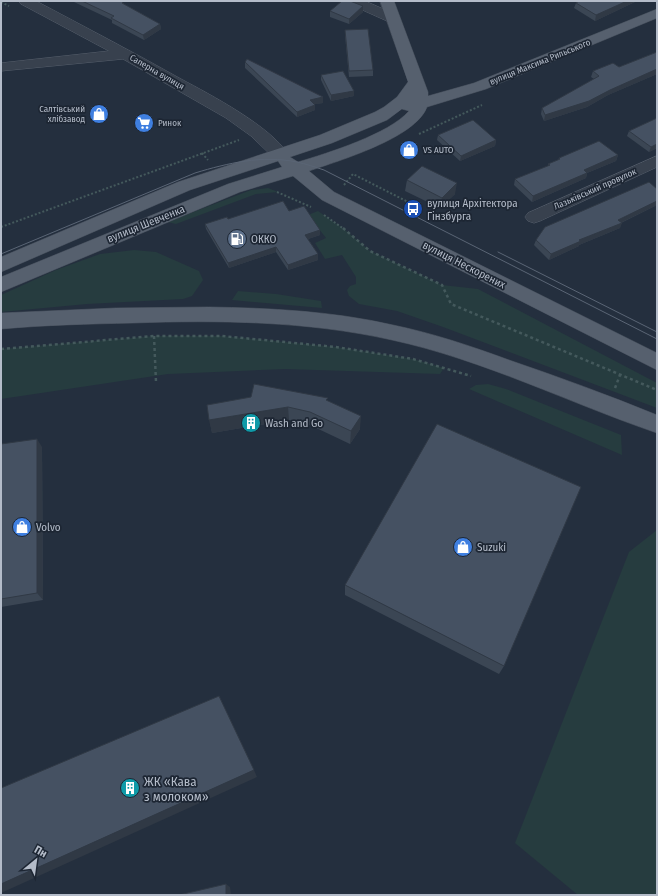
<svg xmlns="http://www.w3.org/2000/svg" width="658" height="896" font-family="'Fira Sans Condensed',sans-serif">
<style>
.green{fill:#263c3f}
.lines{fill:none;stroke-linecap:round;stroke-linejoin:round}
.minor-casing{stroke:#565f6c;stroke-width:1}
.major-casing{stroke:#414a57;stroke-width:1}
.path-far1{stroke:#44595c;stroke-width:2;stroke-dasharray:2 2;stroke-linecap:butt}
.path{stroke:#44595c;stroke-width:2.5;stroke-dasharray:3 3;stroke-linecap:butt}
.minor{fill:#38414e;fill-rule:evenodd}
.major{fill:#56606e;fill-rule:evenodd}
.tram{stroke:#5a6575;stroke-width:1}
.wall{fill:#3b4654}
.shaded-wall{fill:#303945}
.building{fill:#455162;stroke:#303945}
.labels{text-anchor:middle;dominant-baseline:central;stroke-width:3.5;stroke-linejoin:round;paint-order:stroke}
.far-street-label{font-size:9px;fill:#b4bcc9;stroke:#1d2633}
.far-poi-label{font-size:9px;fill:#b4bcc9;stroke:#1d2633;text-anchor:start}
.poi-label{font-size:11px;fill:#b4bcc9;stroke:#1d2633;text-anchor:start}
.street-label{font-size:11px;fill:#b4bcc9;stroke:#1d2633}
.near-poi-label{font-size:13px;fill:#b4bcc9;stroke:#1d2633;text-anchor:start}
</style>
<rect width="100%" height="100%" fill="#242f3e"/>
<g class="green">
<polygon points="268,188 278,192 256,194 176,224 167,222 251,190"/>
<polygon points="318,211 344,229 370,251 442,285 478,289 657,383 657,408 443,327 397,311 359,304 349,296 347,290 350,286 356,284 356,277 342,255 325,259 315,243 326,238 308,215"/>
<polygon points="134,250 156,252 199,271 203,280 192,296 183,299 87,304 1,312 1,295 56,270 100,254"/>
<polygon points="238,291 276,294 321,301 322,308 232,300"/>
<polygon points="154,336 222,336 336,347 413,359 444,368 440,374 285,369 168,374 1,399 1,349"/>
<polygon points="488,384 506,389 621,435 622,455 469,389 476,385"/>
<polygon points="657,530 657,895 578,895 515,843 629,552"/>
</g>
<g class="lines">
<g class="minor-casing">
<g id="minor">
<path d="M 19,1 L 36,1 C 85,27 133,52 181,79 C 211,95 270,126 288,154 L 286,158 L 280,159 L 274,158 L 251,136 L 226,118 L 123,59 L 1,71 L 1,63 L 109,51 L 21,4 Z"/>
<polygon points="347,1 365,1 397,15 399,18 397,21 392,22 387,21 349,4"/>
<polygon points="657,156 657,167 540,221 534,223 528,221 525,217 528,213"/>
</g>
</g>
<g class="major-casing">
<g id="major">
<path d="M 380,1 L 394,1 L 428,92 L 428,96 L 474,83 L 657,9 L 657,18 L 486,89 L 427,107 C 416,138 338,161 309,171 L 334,192 L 657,353 L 657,370 L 322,200 L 293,176 L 240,192 L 1,292 L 1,277 L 228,184 L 282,167 L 278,161 L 190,190 L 1,272 L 1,257 L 178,182 L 320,135 L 375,112 L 384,107 L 397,97 L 408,82 ZM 402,109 L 409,111 C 389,134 328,153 298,162 L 290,157 L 332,143 L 387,120 Z"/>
<path d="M 209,307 C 270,308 332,311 393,325 C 432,333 471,346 509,360 C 559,377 608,395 657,415 L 657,433 C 569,403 484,360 392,340 C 307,321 219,320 133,323 C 89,324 45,325 1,329 L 1,313 L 116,308 Z"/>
</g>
</g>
<g class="path-far1">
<polyline points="1,2 9,6"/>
<polyline points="419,134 482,105"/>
<polyline points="202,153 208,160"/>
<polyline points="344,185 353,174 416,206 413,209"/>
<polyline points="277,192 311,207"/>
<polyline points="324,215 344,229"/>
<polyline points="1,227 239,140"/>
</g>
<g class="path">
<polyline points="343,228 370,251 442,285 451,304 657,390"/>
<polyline points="154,336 156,382"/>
<polyline points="1,349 154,336 222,336 336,347 413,359 471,376"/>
<polyline points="615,388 620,375"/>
</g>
<use href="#minor" class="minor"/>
<use href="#major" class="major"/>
<g class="tram">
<polyline points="498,252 657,332"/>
<path d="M 1,254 L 195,173 C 228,163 262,155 297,162 C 306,164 315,167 324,170 L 657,339"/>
</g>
</g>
<g class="wall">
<polygon points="74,1 121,1 124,4 160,24 161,29 144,40 112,23 112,20 74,2"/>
<polygon points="579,1 637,1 595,21 574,8 576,3"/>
<polygon points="363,6 363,12 349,24 330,17 330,11"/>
<polygon points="345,30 373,70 373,76 349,77 345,35"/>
<polygon points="657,52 657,74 608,95 587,107 544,121 541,114 542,108 594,79 591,77 593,71 619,67"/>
<polygon points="245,62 323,97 323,103 315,104 315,110 297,117 245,68"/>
<polygon points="321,75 354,96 331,101 321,80"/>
<polygon points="657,118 657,148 649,152 627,136 629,131"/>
<polygon points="438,135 496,140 495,146 460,161 437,140"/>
<polygon points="618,155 616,161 587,173 586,178 532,202 514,185 515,179 548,166 548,164 558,160 559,158"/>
<polygon points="407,180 455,194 440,208 405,191"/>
<polygon points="657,205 621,223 620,228 579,245 579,246 549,260 534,245 536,240"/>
<polygon points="289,211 320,230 320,235 308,239 318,254 318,260 288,270 276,252 229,268 206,229 205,224 228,219"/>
<polygon points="328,401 360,429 350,444 310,425 289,420 212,433 207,405"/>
<polygon points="1,444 42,447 43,600 1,607"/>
<polygon points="345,585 504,666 499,674 345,595"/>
</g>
<g class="shaded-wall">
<polygon points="627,1 637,1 595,21 596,15"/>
<polygon points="363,6 363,12 349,24 349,19"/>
<polygon points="160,24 161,29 144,40 143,35"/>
<polygon points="657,69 657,74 608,95 587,107 544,121 545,115 610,90"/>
<polygon points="354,91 354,96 331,101 331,95"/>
<polygon points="323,97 323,103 310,105 310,100"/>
<polygon points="315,105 315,110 297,117 297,112"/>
<polygon points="496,140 495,146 460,161 461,156"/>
<polygon points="657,144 657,148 649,152 651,147"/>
<polygon points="618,155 616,161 582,175 584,170"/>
<polygon points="587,173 586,178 532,202 533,196"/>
<polygon points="457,183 455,194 440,208 442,198"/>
<polygon points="657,201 657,205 616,225 618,220"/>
<polygon points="622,223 620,228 579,245 579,246 549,260 551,254 579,240"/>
<polygon points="320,230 320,235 305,240 305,235"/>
<polygon points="276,247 276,252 229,268 228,263"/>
<polygon points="318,254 318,260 288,270 288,265"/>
<polygon points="288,407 289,420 212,433 209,420"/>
<polygon points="361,416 360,429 350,444 351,431"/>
<polygon points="37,439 42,447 43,600 37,593"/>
<polygon points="254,770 257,777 1,893 1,884"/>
<polygon points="226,884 230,887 231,895 226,895"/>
</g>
<g class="building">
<polygon points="82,1 121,1 123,2 122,3 160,24 143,35 111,18 114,16"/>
<polygon points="342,1 350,1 363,6 349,19 330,11"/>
<polygon points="579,1 627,1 596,15 576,3"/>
<polygon points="368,29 373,70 349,71 345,30"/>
<polygon points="657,52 657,69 610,90 589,101 545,115 542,108 599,76 593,71 613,63 619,67"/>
<polygon points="247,59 323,97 310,100 315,105 297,112 245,62"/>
<polygon points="343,71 354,91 331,95 321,75"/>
<polygon points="657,118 657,144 651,147 629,131"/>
<polygon points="473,120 496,140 461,156 438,135"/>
<polygon points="599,141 618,155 584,170 587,173 533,196 515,179 550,165 548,164 560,159 559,158"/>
<polygon points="422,166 457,183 442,198 407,180"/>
<polygon points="649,182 657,189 657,201 618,220 622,223 579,240 581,241 551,254 536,240 545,227"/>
<polygon points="283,201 289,211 304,206 320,230 305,235 318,254 288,265 276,247 228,263 205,224 227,217 228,219"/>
<polygon points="254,384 328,398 326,400 361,416 351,431 310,412 288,407 209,420 207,405 251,397"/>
<polygon points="437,424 581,487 504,666 345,585"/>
<polygon points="37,439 37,593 1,599 1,444"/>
<polygon points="219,696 254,770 1,884 1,788"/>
<polygon points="226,884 226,895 179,895"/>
</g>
<defs>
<g id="shop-disc" transform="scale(1)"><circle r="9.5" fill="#3f7fe0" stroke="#1d2633"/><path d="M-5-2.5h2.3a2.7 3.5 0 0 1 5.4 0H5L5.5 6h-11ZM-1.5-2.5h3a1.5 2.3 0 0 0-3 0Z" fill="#fff"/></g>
<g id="supermarket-disc" transform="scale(1)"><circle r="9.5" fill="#3f7fe0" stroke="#1d2633"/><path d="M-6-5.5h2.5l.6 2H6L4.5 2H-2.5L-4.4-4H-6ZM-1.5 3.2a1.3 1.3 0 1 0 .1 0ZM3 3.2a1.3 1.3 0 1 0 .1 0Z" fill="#fff"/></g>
<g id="bus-disc" transform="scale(1)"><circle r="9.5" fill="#1a4fb4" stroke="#1d2633"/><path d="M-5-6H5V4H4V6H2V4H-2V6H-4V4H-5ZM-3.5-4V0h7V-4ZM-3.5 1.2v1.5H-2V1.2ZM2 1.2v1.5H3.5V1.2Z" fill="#fff"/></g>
<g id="fuel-disc" transform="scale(1)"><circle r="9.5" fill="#5c6f8a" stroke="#1d2633"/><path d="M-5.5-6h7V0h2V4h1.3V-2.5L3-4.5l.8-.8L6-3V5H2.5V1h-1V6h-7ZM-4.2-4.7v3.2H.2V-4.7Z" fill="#fff"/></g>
<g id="building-disc" transform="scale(1)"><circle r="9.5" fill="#0f9aa8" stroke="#1d2633"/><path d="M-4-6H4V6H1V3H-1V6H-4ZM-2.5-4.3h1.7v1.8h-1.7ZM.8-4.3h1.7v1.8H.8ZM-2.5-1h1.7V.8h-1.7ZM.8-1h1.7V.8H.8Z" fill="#fff"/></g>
</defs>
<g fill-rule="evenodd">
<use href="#shop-disc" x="99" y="114"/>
<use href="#supermarket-disc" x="144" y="123"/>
<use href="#shop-disc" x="409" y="150"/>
<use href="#bus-disc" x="413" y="209"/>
<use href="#fuel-disc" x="237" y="239"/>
<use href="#building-disc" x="251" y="423"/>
<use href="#shop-disc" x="22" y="527"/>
<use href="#shop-disc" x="463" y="547"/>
<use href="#building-disc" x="130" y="788"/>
</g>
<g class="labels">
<g class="far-street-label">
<text transform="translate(540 62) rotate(-22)">вулиця Максима Рильського</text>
<text transform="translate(157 72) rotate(30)">Саперна вулиця</text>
<text transform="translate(595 189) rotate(-24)">Лазьківський провулок</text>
</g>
<g class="far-poi-label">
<text x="85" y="109" text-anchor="end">Салтівський<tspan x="85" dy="10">хлібзавод</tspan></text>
<text x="158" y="123">Ринок</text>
<text x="423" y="150">VS AUTO</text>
</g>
<g class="poi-label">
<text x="427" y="203">вулиця Архітектора<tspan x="427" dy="13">Гінзбурга</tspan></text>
<text x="251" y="239">ОККО</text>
<text x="265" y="423">Wash and Go</text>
<text x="36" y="527">Volvo</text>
<text x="477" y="547">Suzuki</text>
</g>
<g class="street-label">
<text transform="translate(146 224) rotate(-22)">вулиця Шевченка</text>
<text transform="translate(464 265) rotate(27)">вулиця Нескорених</text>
</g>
<g class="near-poi-label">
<text x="144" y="781">ЖК «Кава<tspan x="144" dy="15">з молоком»</tspan></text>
</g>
</g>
<rect width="658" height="896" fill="none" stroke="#b4bcc9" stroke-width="4"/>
<g transform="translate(36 860) rotate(29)" stroke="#1d2633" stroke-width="3" paint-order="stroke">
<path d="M0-3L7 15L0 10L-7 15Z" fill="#b4bcc9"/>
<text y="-6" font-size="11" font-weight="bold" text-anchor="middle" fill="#b4bcc9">Пн</text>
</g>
</svg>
